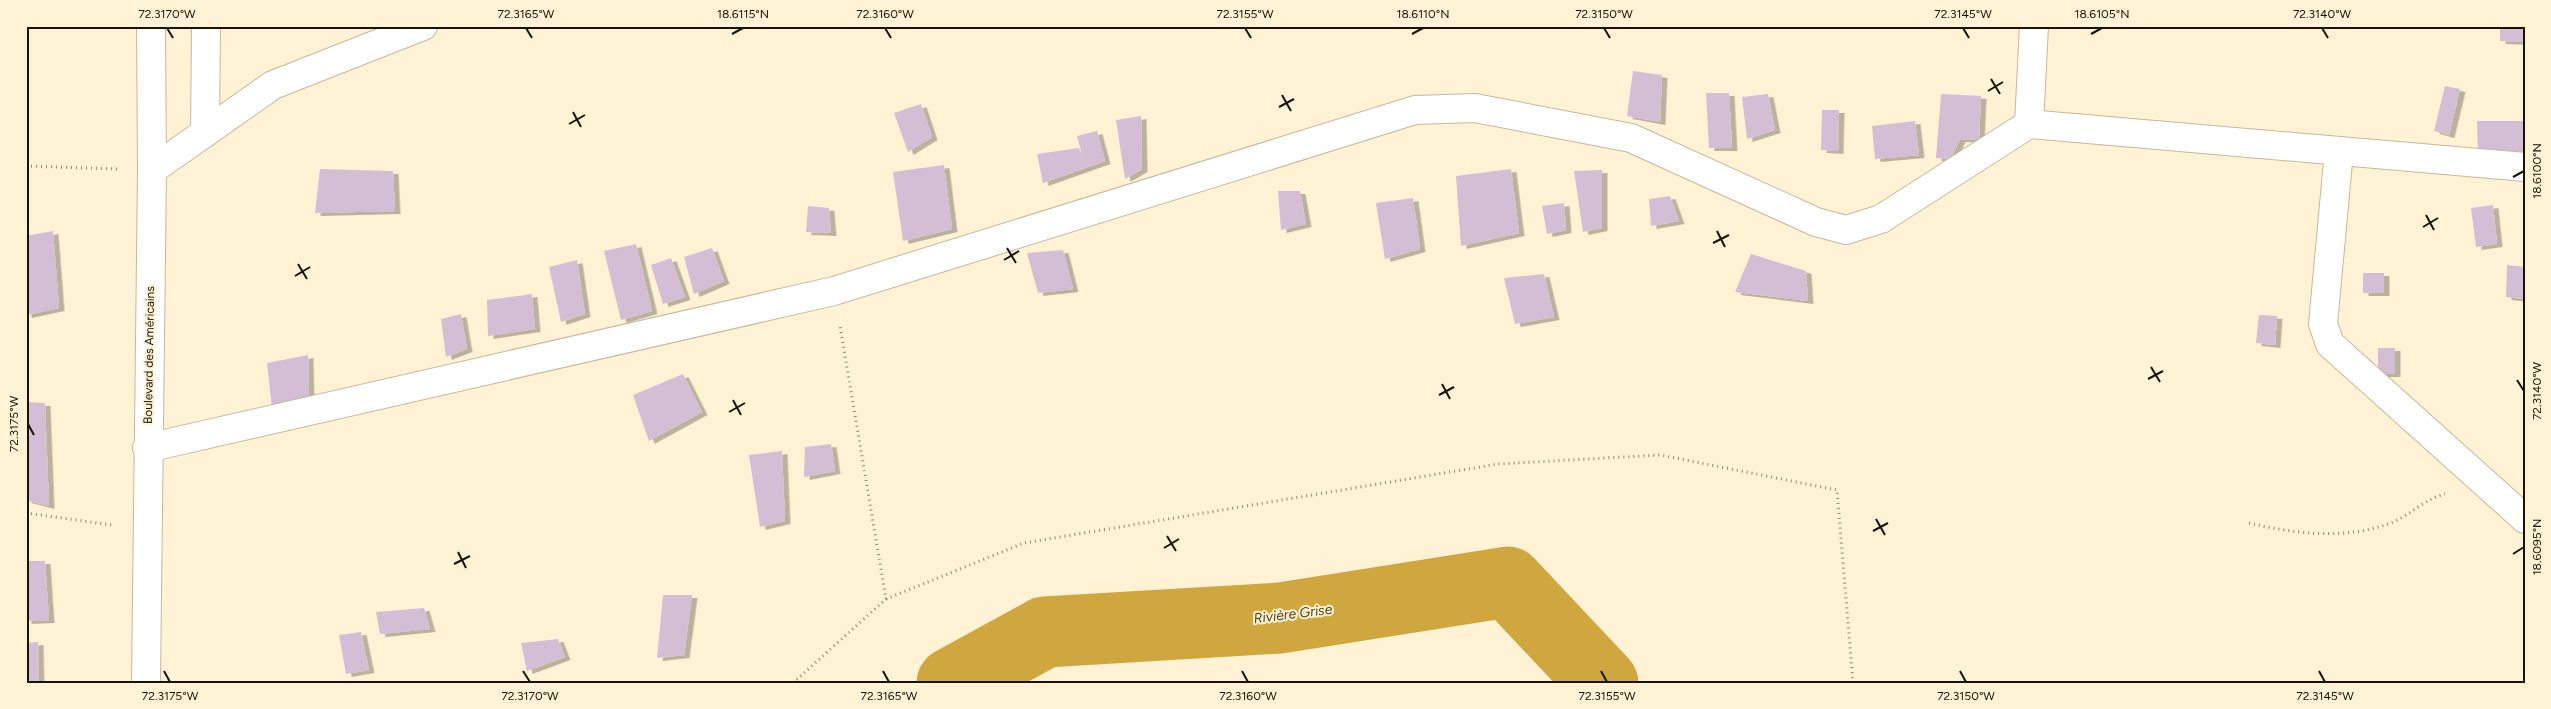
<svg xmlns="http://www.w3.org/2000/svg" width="2551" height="709" font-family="Figtree,sans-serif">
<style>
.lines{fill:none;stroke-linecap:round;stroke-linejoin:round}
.river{stroke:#d0a73f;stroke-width:71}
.building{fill:#d4bed5;filter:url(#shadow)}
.street-casing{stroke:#c5b89d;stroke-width:30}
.secondary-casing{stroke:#c5b89d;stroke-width:30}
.path{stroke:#908773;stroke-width:3;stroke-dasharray:1 4;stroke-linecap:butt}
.street{stroke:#fff;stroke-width:28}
.secondary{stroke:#fff;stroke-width:28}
.ticks{fill:none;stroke:#181309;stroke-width:2}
.labels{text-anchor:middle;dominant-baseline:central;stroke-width:4;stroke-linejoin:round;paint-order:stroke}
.street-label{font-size:12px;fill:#181309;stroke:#fff2d5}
.water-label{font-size:14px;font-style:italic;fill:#514015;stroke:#fff2d5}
.neatline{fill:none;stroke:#181309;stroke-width:2}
.ticks-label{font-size:12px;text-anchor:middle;fill:#181309}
</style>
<defs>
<filter id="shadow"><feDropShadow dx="5.5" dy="3" stdDeviation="0" flood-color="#0004"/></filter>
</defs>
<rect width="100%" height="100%" fill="#fff2d5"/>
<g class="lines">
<polyline class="river" points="952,683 1045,632 1280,618 1508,582 1603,683"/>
</g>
<g class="building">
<polygon points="2500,26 2523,26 2525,42 2500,41"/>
<polygon points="1633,71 1662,75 1660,122 1627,116"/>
<polygon points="2445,86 2460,89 2449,135 2434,131"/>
<polygon points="1706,93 1729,93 1732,148 1709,148"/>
<polygon points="1768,94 1775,130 1747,139 1742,97"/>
<polygon points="1941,94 1981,96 1979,140 1960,139 1951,159 1936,158"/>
<polygon points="921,104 932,137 908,152 894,113"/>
<polygon points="1822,110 1839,110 1838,151 1821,150"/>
<polygon points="1141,116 1142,169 1125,179 1116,120"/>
<polygon points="1915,121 1919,155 1875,159 1872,126"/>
<polygon points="2477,121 2525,121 2525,158 2478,159"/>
<polygon points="1097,131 1105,161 1043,183 1037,154 1079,148 1084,163 1077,136"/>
<polygon points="944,165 952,229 903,241 893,172"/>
<polygon points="320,169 393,171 395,211 315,213"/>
<polygon points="1511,169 1519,233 1461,246 1456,176"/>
<polygon points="1602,170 1602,228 1583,232 1574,171"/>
<polygon points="1278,191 1300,191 1306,224 1281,230"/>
<polygon points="1670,196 1679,221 1651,226 1649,199"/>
<polygon points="1413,198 1420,249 1385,259 1376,203"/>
<polygon points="1564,203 1566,230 1547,234 1542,206"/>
<polygon points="2493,205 2497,244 2476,247 2471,208"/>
<polygon points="808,206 829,208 831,233 806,232"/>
<polygon points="53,231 59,308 26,315 26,236"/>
<polygon points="636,244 652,311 621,320 604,251"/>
<polygon points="712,248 724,281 694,294 684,257"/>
<polygon points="1063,250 1073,289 1038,293 1027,253"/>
<polygon points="1751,254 1806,271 1808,301 1735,292"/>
<polygon points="671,258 685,297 663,304 651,265"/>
<polygon points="577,260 585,314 561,322 549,267"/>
<polygon points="2507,265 2525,267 2525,299 2506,297"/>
<rect x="2363" y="273" width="21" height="20"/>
<polygon points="1544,274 1554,317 1515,324 1504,278"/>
<polygon points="532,294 535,329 488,336 487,300"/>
<polygon points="461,314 467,349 446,357 441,319"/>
<polygon points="2259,315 2277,316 2275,345 2256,343"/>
<rect x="2378" y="348" width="17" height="26"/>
<polygon points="308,355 309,402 272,408 267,363"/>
<polygon points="683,374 702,412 649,441 633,395"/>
<polygon points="26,402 45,403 49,506 26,500"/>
<polygon points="831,444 835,471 804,477 805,447"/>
<polygon points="782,451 785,521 760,527 749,455"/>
<polygon points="26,561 45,561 49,620 26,621"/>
<polygon points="663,595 692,595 684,655 657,658"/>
<polygon points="424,608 430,629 380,634 376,612"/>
<polygon points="361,632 369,670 346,674 339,635"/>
<polygon points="558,639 565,657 527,671 521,643"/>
<polygon points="38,642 39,683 26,683 26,643"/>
</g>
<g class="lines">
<g class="street-casing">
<g id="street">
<polyline points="2029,124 2034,26"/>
<polyline points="205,133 206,26"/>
<polyline points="2339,151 2323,324 2330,344 2525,519"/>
<polyline points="152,170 273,85 423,26"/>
<polyline points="147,448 834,291 1415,110 1475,108 1631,138 1816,222 1846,230 1881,219 2029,124 2525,167"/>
</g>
</g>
<g class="secondary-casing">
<polyline id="secondary" points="146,683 152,170 151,26"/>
</g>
<g class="path">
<polyline points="26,166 118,169"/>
<polyline points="26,513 112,525"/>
<path d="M 2249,523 C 2296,534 2345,540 2391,523 C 2409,516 2426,498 2445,494"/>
<polyline points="886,599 1024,543 1498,464 1660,455 1837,490 1853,683"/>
<polyline points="793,683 886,599 840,326"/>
</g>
<use href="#street" class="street"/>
<use href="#secondary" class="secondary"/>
</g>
<path class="ticks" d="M 167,28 L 173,38M 526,28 L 532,38M 885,28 L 891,38M 1245,28 L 1251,38M 1604,28 L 1610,38M 1963,28 L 1969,38M 2322,28 L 2328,38M 732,34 L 743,28M 1412,34 L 1423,28M 2091,34 L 2102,28M 1991,79 L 2000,94M 1988,91 L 2003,82M 1282,95 L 1291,111M 1279,107 L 1294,99M 573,112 L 581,127M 569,124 L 585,115M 2513,177 L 2524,171M 2426,215 L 2434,230M 2423,227 L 2438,218M 1717,231 L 1725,247M 1713,243 L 1729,235M 1007,248 L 1016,263M 1004,260 L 1019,251M 298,264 L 307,279M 295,276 L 310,267M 2151,367 L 2160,382M 2148,379 L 2163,371M 2517,380 L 2524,391M 1442,384 L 1450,399M 1439,395 L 1454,387M 733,400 L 741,415M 729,412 L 745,403M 28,424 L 34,435M 1876,519 L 1885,535M 1873,531 L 1888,523M 1167,536 L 1176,551M 1164,548 L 1179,539M 458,552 L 466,568M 2513,554 L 2524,547M 454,564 L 470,556M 164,671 L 170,682M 523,671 L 530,682M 883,671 L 889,682M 1242,671 L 1248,682M 1601,671 L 1607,682M 1960,671 L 1966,682M 2319,671 L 2325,682"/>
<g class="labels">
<g class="street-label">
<text transform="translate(149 355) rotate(-89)">Boulevard des Américains</text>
</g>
<g class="water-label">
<text transform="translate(1293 614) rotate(-7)">Rivière Grise</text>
</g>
</g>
<rect width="2551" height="709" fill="none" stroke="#fff2d5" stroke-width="55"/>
<rect x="28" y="28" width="2496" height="654" class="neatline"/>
<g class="ticks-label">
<text x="167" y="18">72.3170°W</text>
<text x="526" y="18">72.3165°W</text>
<text x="743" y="18">18.6115°N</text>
<text x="885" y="18">72.3160°W</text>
<text x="1245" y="18">72.3155°W</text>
<text x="1423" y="18">18.6110°N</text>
<text x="1604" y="18">72.3150°W</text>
<text x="1963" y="18">72.3145°W</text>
<text x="2102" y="18">18.6105°N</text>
<text x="2322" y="18">72.3140°W</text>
<text transform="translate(2537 171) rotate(-90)" y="4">18.6100°N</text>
<text transform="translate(2537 391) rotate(-90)" y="4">72.3140°W</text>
<text transform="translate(14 424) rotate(-90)" y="4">72.3175°W</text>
<text transform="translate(2537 547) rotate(-90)" y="4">18.6095°N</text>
<text x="170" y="700">72.3175°W</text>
<text x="530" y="700">72.3170°W</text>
<text x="889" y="700">72.3165°W</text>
<text x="1248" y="700">72.3160°W</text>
<text x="1607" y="700">72.3155°W</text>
<text x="1966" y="700">72.3150°W</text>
<text x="2325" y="700">72.3145°W</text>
</g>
</svg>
